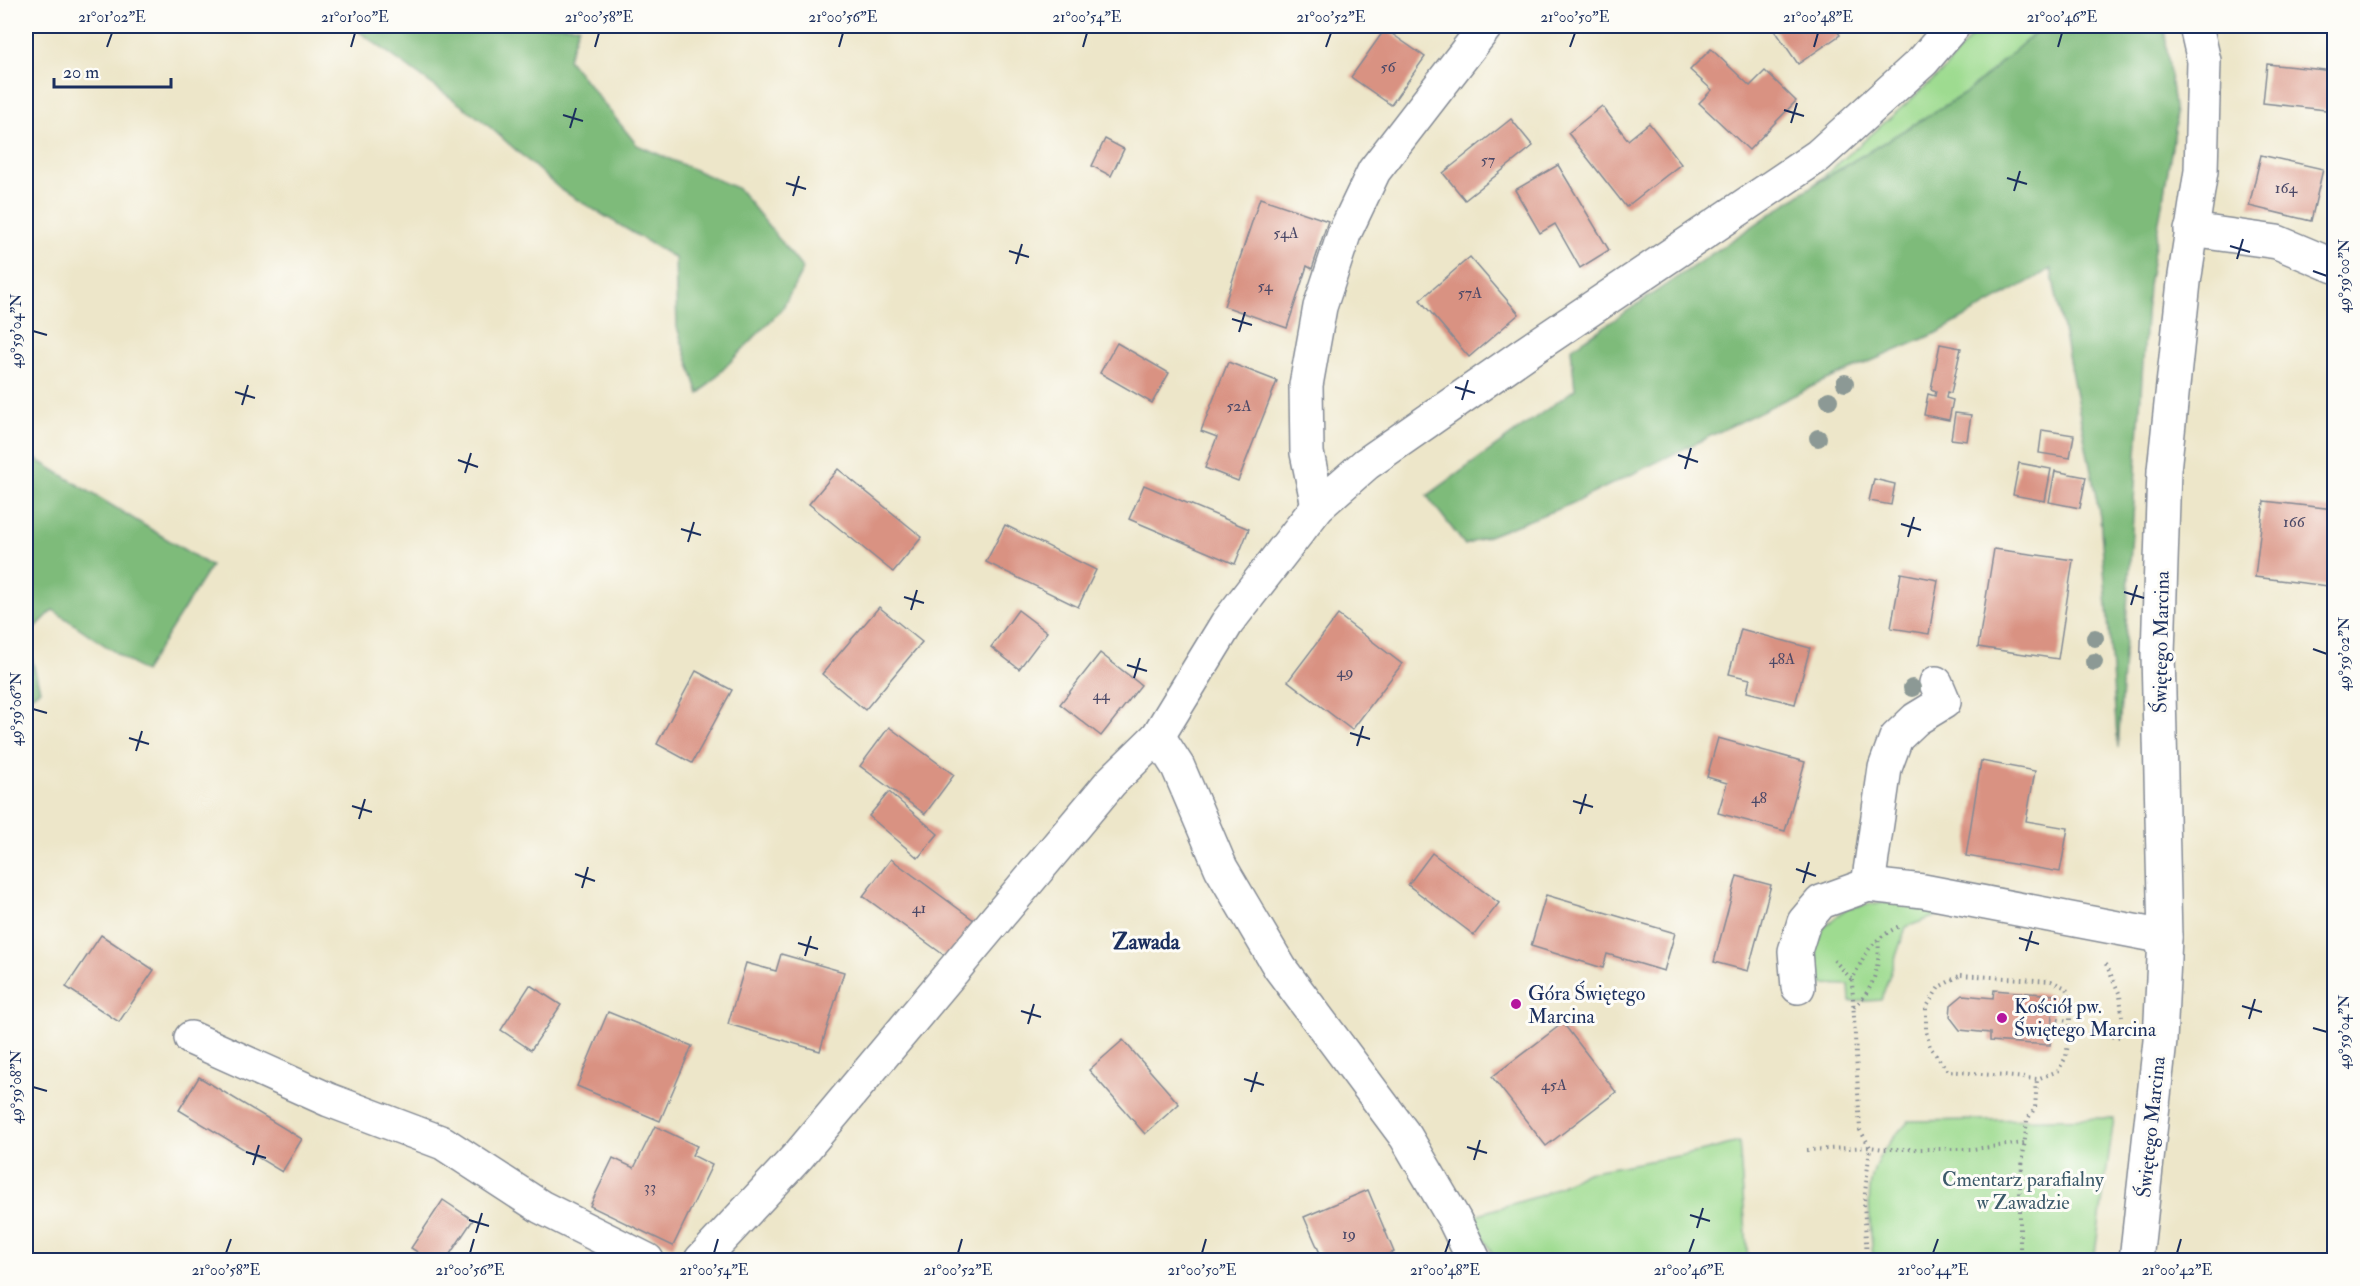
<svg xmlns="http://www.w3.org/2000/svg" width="2360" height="1286" font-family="'IM FELL Double Pica',serif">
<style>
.green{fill:#9edb90;stroke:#5c8577;stroke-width:1.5}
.forest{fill:#7ebb7a;stroke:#4c756c;stroke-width:1.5}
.building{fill:#d99282}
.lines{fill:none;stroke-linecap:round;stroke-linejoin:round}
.minor-casing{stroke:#848a94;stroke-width:36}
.path{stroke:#848a94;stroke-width:4;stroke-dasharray:1.5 4.5;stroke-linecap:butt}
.minor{stroke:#fff;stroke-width:33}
.tree{fill:#8c9995}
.ticks{fill:none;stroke:#1b2f5e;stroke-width:2}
.poi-dot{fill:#b5179e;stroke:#fdfcf7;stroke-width:2}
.labels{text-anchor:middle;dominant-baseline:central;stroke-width:6;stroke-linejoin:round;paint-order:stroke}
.number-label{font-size:16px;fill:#4a4867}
.street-label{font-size:20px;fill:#1b2f5e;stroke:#fdfcf7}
.poi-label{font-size:20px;fill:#1b2f5e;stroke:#fdfcf7;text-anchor:start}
.park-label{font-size:20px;fill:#3c5a6a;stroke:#fdfcf7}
.quarter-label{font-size:22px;font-weight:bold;fill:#1b2f5e;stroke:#fdfcf7}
.neatline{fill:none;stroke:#1b2f5e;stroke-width:2}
.ticks-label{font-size:15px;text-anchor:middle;fill:#1b2f5e}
</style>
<rect width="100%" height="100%" fill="#fdfcf7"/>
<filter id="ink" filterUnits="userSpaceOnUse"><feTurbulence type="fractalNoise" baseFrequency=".0167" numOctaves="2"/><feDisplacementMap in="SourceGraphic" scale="12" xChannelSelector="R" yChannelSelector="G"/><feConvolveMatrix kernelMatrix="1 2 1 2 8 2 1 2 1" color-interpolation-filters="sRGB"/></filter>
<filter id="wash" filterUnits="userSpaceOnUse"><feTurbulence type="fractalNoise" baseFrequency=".008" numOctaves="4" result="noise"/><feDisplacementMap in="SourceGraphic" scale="24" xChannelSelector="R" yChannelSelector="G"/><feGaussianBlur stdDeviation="1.35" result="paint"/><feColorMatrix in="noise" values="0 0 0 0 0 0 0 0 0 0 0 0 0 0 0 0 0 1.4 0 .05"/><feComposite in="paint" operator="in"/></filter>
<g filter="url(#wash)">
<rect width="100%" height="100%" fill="#ede6c9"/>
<g class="green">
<polygon points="1980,26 2043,26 1966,93 1815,184 1942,72"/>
<polygon points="1888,901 1969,913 1939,915 1906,927 1881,1000 1850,1002 1849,985 1816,984 1814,952 1824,927 1847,908"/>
<path d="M 2114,1118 L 2094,1260 L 1873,1260 C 1872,1231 1864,1195 1875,1167 C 1881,1150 1896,1135 1908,1121 Z"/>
<polygon points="1739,1142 1748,1260 1496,1260 1472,1216 1542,1195 1587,1172 1700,1152"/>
</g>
<g class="forest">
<polygon points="351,26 579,26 568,59 637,145 739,189 803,269 782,309 699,394 677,327 675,258 561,190 483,121"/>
<polygon points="2043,26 2164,26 2176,124 2148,285 2118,748 2100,517 2051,269 1937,333 1817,384 1571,504 1465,545 1427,496 1575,389 1571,349 1815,184 1966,93"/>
<polygon points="26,453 211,566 144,672 53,610 26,637 40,690 26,699"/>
</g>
<g id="blocks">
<g class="building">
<polygon points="1772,26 1834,26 1840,35 1798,64"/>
<polygon points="1385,29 1425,57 1391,105 1351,77"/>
<polygon points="1711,49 1750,86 1765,71 1796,101 1749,150 1699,103 1712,90 1690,70"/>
<polygon points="2267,64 2334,71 2334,111 2263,103"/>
<polygon points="1602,106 1628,140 1649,123 1681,164 1626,207 1568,133"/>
<polygon points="1511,119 1533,146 1465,200 1443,173"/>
<polygon points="1105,139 1124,149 1111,176 1092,166"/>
<polygon points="2261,155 2323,169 2311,221 2249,206"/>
<polygon points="1558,165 1609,250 1580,268 1555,224 1540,233 1515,190"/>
<polygon points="1260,198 1328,221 1312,269 1307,266 1287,328 1224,306"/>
<polygon points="1470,257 1519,314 1469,357 1420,300"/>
<polygon points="1117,343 1169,373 1152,403 1100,373"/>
<polygon points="1940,344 1961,348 1951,393 1947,392 1946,398 1953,400 1949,420 1924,415 1928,394 1935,396 1936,391 1931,389"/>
<polygon points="1228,362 1277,381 1238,481 1205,468 1217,437 1201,431"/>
<polygon points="1955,413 1971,415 1967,441 1951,439"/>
<polygon points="2042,430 2074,435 2070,458 2039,453"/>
<polygon points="2019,463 2051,469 2045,501 2013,495"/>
<polygon points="838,469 922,537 893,572 809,504"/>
<polygon points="2055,471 2086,477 2080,508 2049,502"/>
<polygon points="1874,479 1895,484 1891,505 1869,501"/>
<polygon points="1144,485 1249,529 1235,564 1129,519"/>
<polygon points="2264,501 2334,509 2334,531 2328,586 2255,577"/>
<polygon points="1005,525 1096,570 1078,607 986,562"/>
<polygon points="1994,549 2073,560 2058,659 1978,647"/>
<polygon points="1901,573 1938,580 1929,634 1891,628"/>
<polygon points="879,607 922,642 865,710 822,674"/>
<polygon points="1018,610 1047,632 1019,669 991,647"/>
<polygon points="1338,615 1402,664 1352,730 1288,681"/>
<polygon points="1741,629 1810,648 1795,704 1747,692 1750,679 1729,674"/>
<polygon points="1100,653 1141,685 1101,736 1060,704"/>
<polygon points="696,671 732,690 692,763 657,744"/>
<polygon points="889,727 954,775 925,814 860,766"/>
<polygon points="1718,738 1805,762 1785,831 1718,813 1727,783 1707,777"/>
<polygon points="1981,761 2035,771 2026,821 2068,828 2060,872 1966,856"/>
<polygon points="889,792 938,834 918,858 869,816"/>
<polygon points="1432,853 1499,903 1474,935 1408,885"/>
<polygon points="891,859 975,921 948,958 863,896"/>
<polygon points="1737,876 1771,885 1748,971 1714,962"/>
<polygon points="1546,895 1675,933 1664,971 1607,954 1603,968 1531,946"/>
<polygon points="101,935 154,970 119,1022 66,987"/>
<polygon points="781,954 844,972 820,1051 728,1024 746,963 776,971"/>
<polygon points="530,985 561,1005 531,1050 501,1030"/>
<polygon points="1994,990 2054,995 2050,1045 1990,1041 1990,1033 1960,1030 1950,1017 1951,1005 1963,995 1993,998"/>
<polygon points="608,1012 692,1046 660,1121 577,1086"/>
<polygon points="1563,1023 1616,1092 1546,1146 1492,1077"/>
<polygon points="1123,1040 1179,1104 1145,1134 1089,1070"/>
<polygon points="199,1077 302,1139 282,1172 179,1110"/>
<polygon points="655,1126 697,1146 692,1155 712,1165 673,1246 590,1206 613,1158 634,1168"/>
<polygon points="1368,1190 1394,1252 1375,1260 1323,1260 1304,1217"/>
<polygon points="443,1200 473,1220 446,1260 430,1260 411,1248"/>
<polygon points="2220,1255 2293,1257 2293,1260 2220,1260"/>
</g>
</g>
</g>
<g filter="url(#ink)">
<use href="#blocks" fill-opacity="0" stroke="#848a94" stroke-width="1.5"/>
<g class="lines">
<g class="minor-casing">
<g id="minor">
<polyline points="2191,230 2277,242 2334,266"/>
<polyline points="1318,506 1307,453 1306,385 1320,307 1344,234 1374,171 1486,26"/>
<polyline points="1158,736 1178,767 1221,868 1280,968 1406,1137 1454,1219 1474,1260"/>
<polyline points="1868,885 1885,768 1896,738 1916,719 1944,702 1936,683"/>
<polyline points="1798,987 1795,951 1804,922 1821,902 1868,885 1923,891 2165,937"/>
<polyline points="191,1038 329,1100 443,1143 541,1207 647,1260"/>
<polyline points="701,1260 799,1155 1111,782 1158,736 1227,623 1318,506 1366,464 1524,354 1818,156 1923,61 1953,26"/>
<polyline points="2136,1260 2160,1041 2165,937 2158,654 2164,470 2184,282 2201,171 2204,61 2196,26"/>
</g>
</g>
<g class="path">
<polyline points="1834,960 1852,980"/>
<polyline points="2106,964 2120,995 2122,1016"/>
<polygon points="1961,975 2051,981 2066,988 2070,1000 2070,1031 2066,1057 2058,1071 2037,1079 1948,1071 1930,1047 1926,1031 1926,1008 1939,987"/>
<path d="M 1854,1007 C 1874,990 1881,964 1878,938"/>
<polyline points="2052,1019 2069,1021"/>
<polyline points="2070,1031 2123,1038"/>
<polyline points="1807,1150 1870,1147 1884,1149 1973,1149 2024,1143"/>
<path d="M 1867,1260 L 1864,1202 L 1870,1147 L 1860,1130 L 1852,980 C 1866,952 1870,941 1898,927"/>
<polyline points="2020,1260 2020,1185 2027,1120 2035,1108 2037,1079"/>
</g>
<use href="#minor" class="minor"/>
</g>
<g class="tree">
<circle cx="1845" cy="383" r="9"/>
<circle cx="1829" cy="400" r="9"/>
<circle cx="1818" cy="438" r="9"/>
<circle cx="2095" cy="638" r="9"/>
<circle cx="2094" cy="662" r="9"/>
<circle cx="1912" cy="688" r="9"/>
</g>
</g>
<path class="ticks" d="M 107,47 L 112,33M 351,47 L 355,33M 595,47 L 599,33M 839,47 L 843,33M 1083,47 L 1087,33M 1326,47 L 1331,33M 1570,47 L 1575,33M 1814,47 L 1818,33M 2058,47 L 2062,33M 1784,110 L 1804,116M 563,115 L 583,121M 1791,123 L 1797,103M 570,128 L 576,108M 2007,178 L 2027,184M 786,183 L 806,189M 2014,191 L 2020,171M 793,196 L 799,176M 2230,246 L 2250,252M 1009,251 L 1029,257M 2237,259 L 2243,239M 1016,264 L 1022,244M 2313,271 L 2327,276M 1232,319 L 1252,325M 33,331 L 47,335M 1239,332 L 1245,312M 1455,387 L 1475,393M 235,392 L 255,398M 1462,400 L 1468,380M 242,405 L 248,385M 1678,455 L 1698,462M 458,460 L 478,467M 1685,469 L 1691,448M 465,473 L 471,453M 1901,524 L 1921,530M 681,529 L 701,535M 1908,537 L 1914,517M 688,542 L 694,522M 2124,592 L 2144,598M 904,597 L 924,603M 2131,605 L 2137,585M 911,610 L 917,590M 2313,649 L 2327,654M 1127,665 L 1147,671M 1134,678 L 1140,658M 33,709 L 47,713M 1350,733 L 1370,739M 129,738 L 149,744M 1357,746 L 1363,726M 136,751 L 142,731M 1573,801 L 1593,807M 352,806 L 372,812M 1580,814 L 1586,794M 359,819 L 365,799M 1796,869 L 1816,876M 575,874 L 595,881M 1803,883 L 1809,862M 582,888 L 588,867M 2019,938 L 2039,944M 798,943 L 818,949M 2026,951 L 2032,931M 805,956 L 811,936M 2242,1006 L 2262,1012M 1021,1011 L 1041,1017M 2249,1019 L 2255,999M 1028,1024 L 1034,1004M 2313,1028 L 2327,1032M 1244,1079 L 1264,1085M 33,1087 L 47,1091M 1251,1092 L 1257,1072M 1467,1147 L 1487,1153M 246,1152 L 266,1158M 1474,1160 L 1480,1140M 253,1165 L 259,1145M 1690,1215 L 1710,1221M 469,1220 L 489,1226M 1697,1228 L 1703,1208M 476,1233 L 482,1213M 226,1253 L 231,1239M 470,1253 L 474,1239M 714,1253 L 718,1239M 958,1253 L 962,1239M 1202,1253 L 1206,1239M 1445,1253 L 1450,1239M 1689,1253 L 1694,1239M 1933,1253 L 1938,1239M 2177,1253 L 2181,1239"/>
<g class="poi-dot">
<circle cx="1516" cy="1004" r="6"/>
<circle cx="2002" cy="1018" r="6"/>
</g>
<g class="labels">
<g class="number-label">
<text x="1388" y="67">56</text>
<text x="1488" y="160">57</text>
<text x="2286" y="188">164</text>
<text x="1286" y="233">54A</text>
<text x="1265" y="286">54</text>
<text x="1470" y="293">57A</text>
<text x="1239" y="406">52A</text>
<text x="2294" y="522">166</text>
<text x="1782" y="659">48A</text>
<text x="1345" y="672">49</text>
<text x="1101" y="695">44</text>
<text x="1759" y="798">48</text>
<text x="919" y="908">41</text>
<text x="1554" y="1085">45A</text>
<text x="650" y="1187">33</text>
<text x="1349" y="1234">19</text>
</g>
<g class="street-label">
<text transform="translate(2161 642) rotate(-89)">Świętego Marcina</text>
<text transform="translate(2151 1127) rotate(-84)">Świętego Marcina</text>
</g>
<g class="poi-label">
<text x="1528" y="993">Góra Świętego<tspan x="1528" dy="23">Marcina</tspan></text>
<text x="2014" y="1006">Kościół pw.<tspan x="2014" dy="23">Świętego Marcina</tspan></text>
</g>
<g class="park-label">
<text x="2023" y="1179">Cmentarz parafialny<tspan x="2023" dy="23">w Zawadzie</tspan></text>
</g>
<g class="quarter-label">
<text x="1146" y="942">Zawada</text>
</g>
</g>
<rect width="2360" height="1286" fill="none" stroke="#fdfcf7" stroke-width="66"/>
<path d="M54 78v9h117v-9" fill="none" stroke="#1b2f5e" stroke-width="3"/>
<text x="63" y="78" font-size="18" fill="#1b2f5e" stroke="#fdfcf7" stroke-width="4.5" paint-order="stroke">20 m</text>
<rect x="33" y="33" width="2294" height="1220" class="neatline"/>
<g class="ticks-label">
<text x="112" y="22">21°01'02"E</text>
<text x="355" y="22">21°01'00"E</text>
<text x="599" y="22">21°00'58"E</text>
<text x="843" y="22">21°00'56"E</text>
<text x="1087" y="22">21°00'54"E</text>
<text x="1331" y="22">21°00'52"E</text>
<text x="1575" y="22">21°00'50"E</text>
<text x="1818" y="22">21°00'48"E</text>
<text x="2062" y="22">21°00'46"E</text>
<text transform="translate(2344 276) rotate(-90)" y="5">49°59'00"N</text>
<text transform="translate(16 331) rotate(-90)" y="5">49°59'04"N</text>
<text transform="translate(2344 654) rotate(-90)" y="5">49°59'02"N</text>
<text transform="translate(16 709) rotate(-90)" y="5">49°59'06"N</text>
<text transform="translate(2344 1032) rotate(-90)" y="5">49°59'04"N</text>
<text transform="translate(16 1087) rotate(-90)" y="5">49°59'08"N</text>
<text x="226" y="1275">21°00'58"E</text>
<text x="470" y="1275">21°00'56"E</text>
<text x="714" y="1275">21°00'54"E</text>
<text x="958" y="1275">21°00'52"E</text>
<text x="1202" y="1275">21°00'50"E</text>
<text x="1445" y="1275">21°00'48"E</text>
<text x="1689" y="1275">21°00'46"E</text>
<text x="1933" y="1275">21°00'44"E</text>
<text x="2177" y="1275">21°00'42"E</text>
</g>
</svg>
